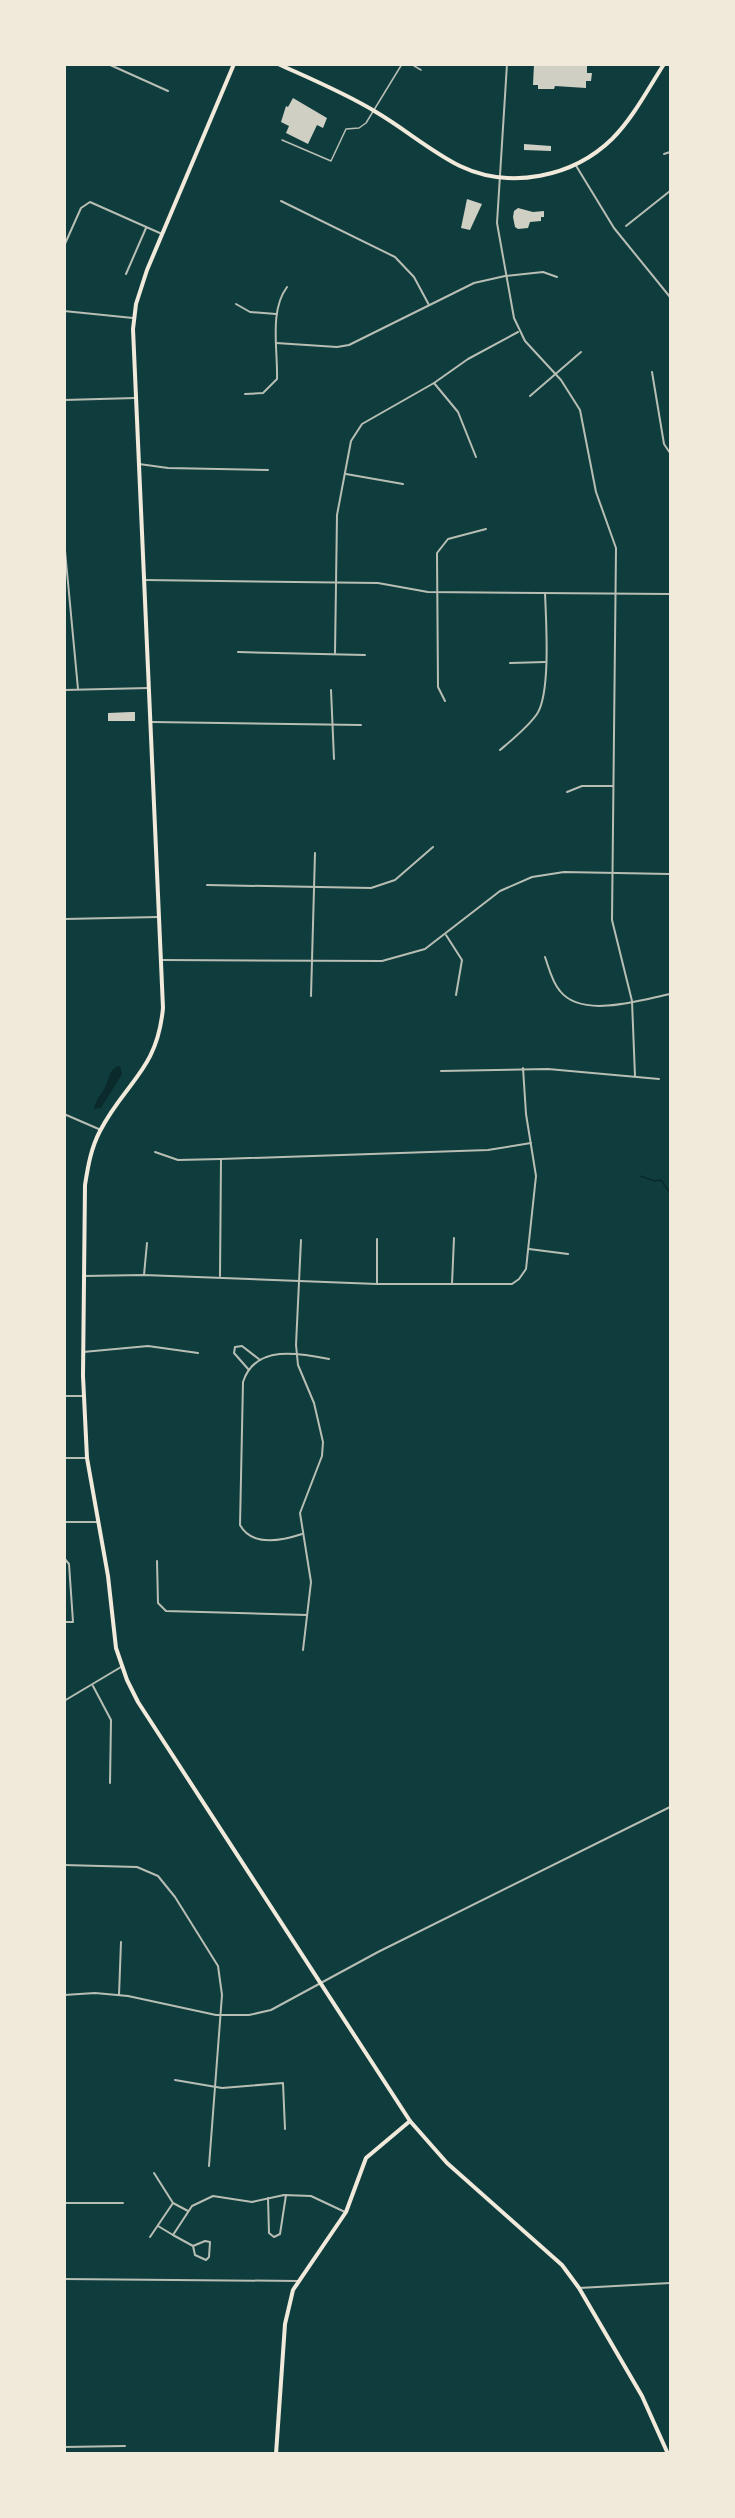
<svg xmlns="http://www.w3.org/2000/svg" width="735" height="2518" font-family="Jost,sans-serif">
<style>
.water{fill:#0a2a2b}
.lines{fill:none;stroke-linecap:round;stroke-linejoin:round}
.stream{stroke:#0a2a2b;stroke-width:1.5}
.building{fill:#cfcfc3}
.service{stroke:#b8beb3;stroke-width:1.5}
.minor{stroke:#b8beb3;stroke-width:2}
.secondary{stroke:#f1e9da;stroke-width:4}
</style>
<rect width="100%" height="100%" fill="#0f3d3e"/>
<path class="water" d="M 117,1066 L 120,1066 L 122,1074 L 101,1108 L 94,1109 C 96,1098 101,1096 105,1087 C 110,1077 108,1073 117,1066 Z"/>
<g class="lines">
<g class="stream">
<polyline points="640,1176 655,1181 661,1180 670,1193"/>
<polyline points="670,1209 670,1238"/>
</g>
</g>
<g class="building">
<polygon points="534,64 587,64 587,73 592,73 591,81 586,81 586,88 555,86 554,89 538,89 538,85 533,85"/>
<polygon points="293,98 327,118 323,128 317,125 308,144 286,133 289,126 281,122 286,106 288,107"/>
<polygon points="524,144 551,146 551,151 524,150"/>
<polygon points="467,199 482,204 470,230 461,228"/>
<polygon points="518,208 533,212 544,211 544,217 541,217 541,221 530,222 528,228 518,229 515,227 513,217 514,211"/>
<polygon points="131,712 135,712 135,721 108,721 108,713"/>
</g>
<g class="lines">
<g class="service">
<polyline points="411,64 421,70"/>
<polyline points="282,140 331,161 346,129 359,128 366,123 402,64"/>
</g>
<g class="minor">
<polyline points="108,64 168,91"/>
<polyline points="507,64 497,223 514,318 525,341 561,380 580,410 596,492 616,548 612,920 632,1001 635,1076"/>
<polyline points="664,154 670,152"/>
<polyline points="575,164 614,228 670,297"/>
<polyline points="281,201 395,257 414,277 429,305"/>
<polyline points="626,226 670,191"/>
<polyline points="64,246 81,208 90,202 162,234"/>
<polyline points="126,274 146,228"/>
<polyline points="236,304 250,312 276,314"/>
<polyline points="64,311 133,318"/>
<polyline points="276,343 337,347 349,345 474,283 505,276 543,272 557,277"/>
<polyline points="652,372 664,444 670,453"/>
<polyline points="434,383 458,412 476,457"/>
<path d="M 245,394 L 263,393 L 277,379 C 278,350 269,311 287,287"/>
<polyline points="530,396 581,352"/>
<polyline points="64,400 135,398"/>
<polyline points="139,464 168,468 268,470"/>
<polyline points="346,474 403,484"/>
<polyline points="64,540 78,689"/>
<polyline points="145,580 378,583 428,592 670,594"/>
<polyline points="238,652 365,655"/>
<polyline points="335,653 337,515 351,441 362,424 434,383 468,359 518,332"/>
<polyline points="510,663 545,662"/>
<polyline points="64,690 149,688"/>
<polyline points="331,690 334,759"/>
<polyline points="445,701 438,687 437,553 448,539 486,529"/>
<polyline points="152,722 361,725"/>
<path d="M 500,750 C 513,739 528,727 537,714 C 551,693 546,620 545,593"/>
<polyline points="567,792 582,786 613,786"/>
<polyline points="207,885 371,888 395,880 433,847"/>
<polyline points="65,919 158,917"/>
<polyline points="446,935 462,960 456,995"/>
<path d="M 545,957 C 549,968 552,982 560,991 C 582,1019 640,1000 670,994"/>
<polyline points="162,960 382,961 425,949 500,891 532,877 564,872 670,874"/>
<polyline points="311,996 315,853"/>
<polyline points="441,1071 548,1069 659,1079"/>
<polyline points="64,1114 101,1130"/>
<polyline points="155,1152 178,1160 221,1159 488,1150 531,1143"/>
<polyline points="301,1240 296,1345 298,1365 314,1403 323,1442 322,1456 300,1513 311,1582 303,1650"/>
<polyline points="529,1249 568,1254"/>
<polyline points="144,1275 147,1243"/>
<polyline points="83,1276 144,1275 377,1284 512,1284 519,1279 526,1269 536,1176 526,1114 523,1068"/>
<polyline points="220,1276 221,1159"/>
<polyline points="377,1284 377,1239"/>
<polyline points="452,1284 454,1238"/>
<polyline points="83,1352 148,1346 198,1353"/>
<polyline points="249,1370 234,1353 235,1347 242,1346 260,1360"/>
<polyline points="64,1396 84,1396"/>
<polyline points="64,1458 87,1458"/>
<polyline points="64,1522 98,1522"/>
<path d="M 302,1534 C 281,1541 252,1547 240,1525 L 243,1382 C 255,1344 300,1353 329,1359"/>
<polyline points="64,1558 69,1564 73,1622 64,1622"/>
<polyline points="157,1561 158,1603 166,1611 307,1615"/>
<polyline points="93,1686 111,1720 110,1783"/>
<polyline points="64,1701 121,1667"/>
<polyline points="64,1865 137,1867 158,1876 175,1897 218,1966 222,1995 209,2166"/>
<polyline points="64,1995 95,1993 128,1996 216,2015 249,2015 271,2010 378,1952 670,1807"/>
<polyline points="119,1995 121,1942"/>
<polyline points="175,2080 222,2088 283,2083 285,2129"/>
<polyline points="154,2173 173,2203 188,2211"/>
<polyline points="268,2198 269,2233 274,2237 280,2234 286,2195"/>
<polyline points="64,2203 123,2203"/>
<polyline points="158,2226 173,2235"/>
<polyline points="150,2237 173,2203"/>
<polyline points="193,2246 195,2255 206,2260 209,2257 210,2242 205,2241 193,2246 173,2235 192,2206 213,2196 252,2202 284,2195 311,2196 345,2212"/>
<polyline points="64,2279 298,2281"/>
<polyline points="579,2288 670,2283"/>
<polyline points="64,2447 125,2446"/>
</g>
<g class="secondary">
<path d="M 234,64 L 147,270 L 136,304 L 133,329 L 163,1008 C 157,1071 126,1081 100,1131 C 91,1148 88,1166 85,1185 L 83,1376 L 87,1458 L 108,1576 L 116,1648 L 127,1680 L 138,1702 L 410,2121 L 447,2163 L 562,2265 L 579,2288 L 642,2396 L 668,2454"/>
<path d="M 278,64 C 311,79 345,93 376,112 C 405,129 430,151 460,166 C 510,190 573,177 612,139 C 633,118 648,89 664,64"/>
<polyline points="276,2454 285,2324 293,2290 346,2212 366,2158 410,2121"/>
</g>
</g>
<rect width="735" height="2518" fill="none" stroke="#f1e9da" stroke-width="132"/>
</svg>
